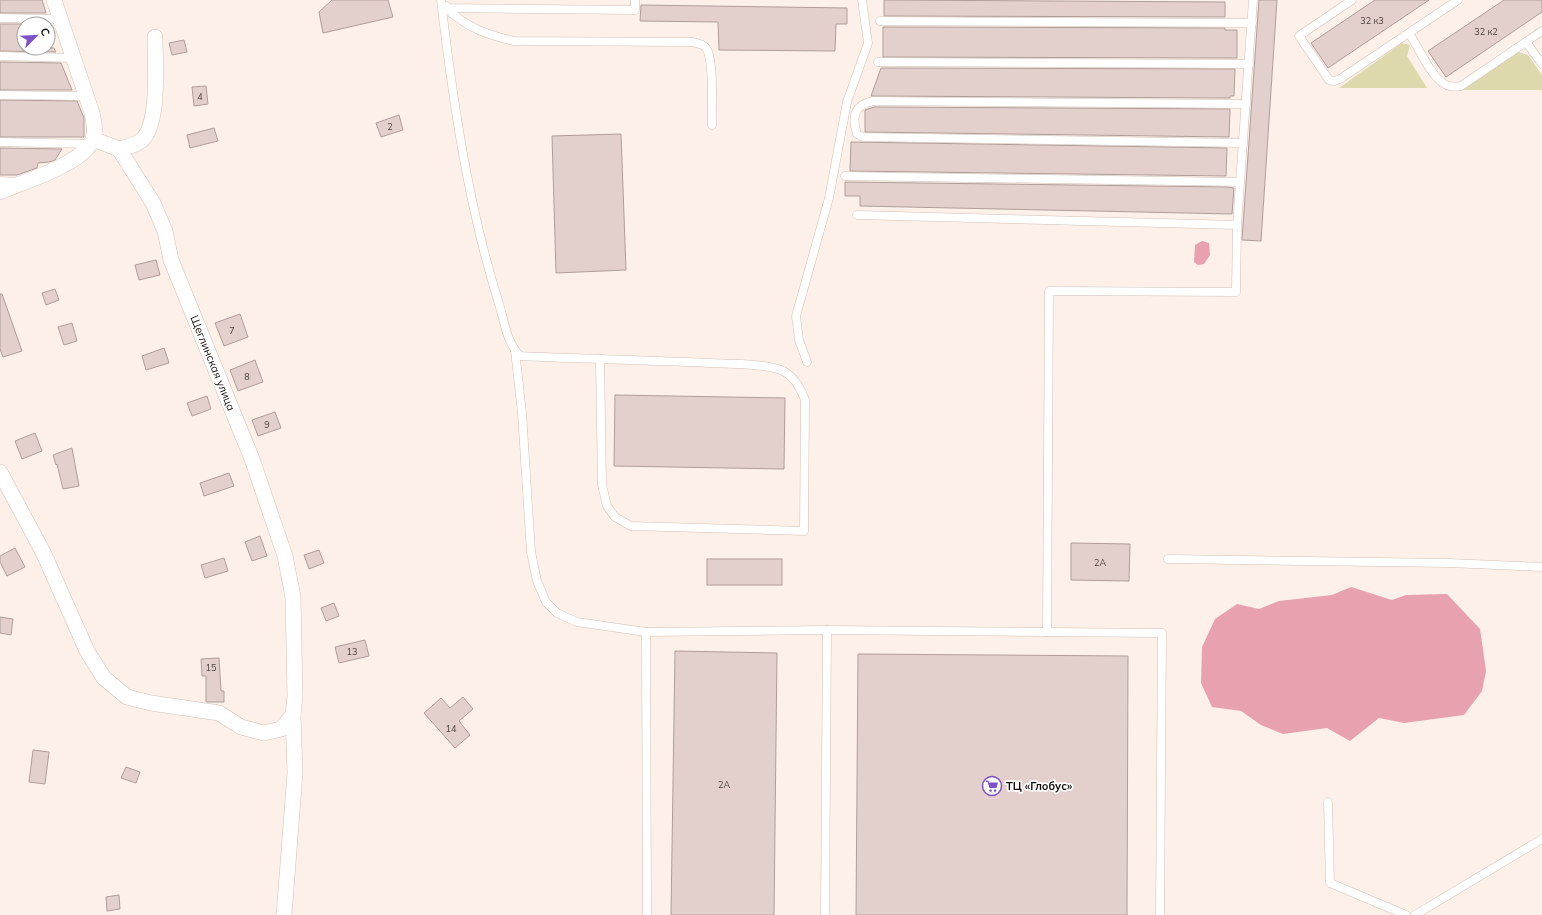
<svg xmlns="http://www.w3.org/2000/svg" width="1542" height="915" font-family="Mulish,sans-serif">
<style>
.green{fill:#ded8ad}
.water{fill:#e8a1ae}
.building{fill:#e3d0cc;stroke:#b09d99}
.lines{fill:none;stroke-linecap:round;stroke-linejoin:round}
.service-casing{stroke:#d0c0b6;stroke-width:9}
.minor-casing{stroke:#d0c0b6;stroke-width:16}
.service{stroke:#fff;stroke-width:8}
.minor{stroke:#fff;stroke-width:15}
.labels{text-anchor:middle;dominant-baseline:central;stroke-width:3.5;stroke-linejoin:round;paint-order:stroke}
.number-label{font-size:9px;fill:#483e3b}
.street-label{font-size:11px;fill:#140e0b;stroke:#fff}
.poi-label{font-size:11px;font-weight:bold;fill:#140e0b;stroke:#fff;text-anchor:start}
</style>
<rect width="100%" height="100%" fill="#fdf0e8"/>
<g class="green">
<polygon points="1402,43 1410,45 1407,56 1427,88 1339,88"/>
<polygon points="1518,52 1528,55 1542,75 1542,90 1463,90"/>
</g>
<g class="water">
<polygon points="1202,241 1209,243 1210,255 1204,264 1198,265 1194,262 1195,245"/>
<polygon points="1351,587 1392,600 1406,595 1447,594 1480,629 1486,671 1482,691 1464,715 1404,723 1379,718 1350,741 1327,728 1283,734 1261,725 1241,711 1212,707 1201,683 1202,647 1215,619 1237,604 1259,609 1279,601 1332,595"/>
</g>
<g class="building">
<polygon points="0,0 42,0 46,13 0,13"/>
<polygon points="332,0 388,0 393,17 323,33 319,12"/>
<polygon points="884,0 1225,2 1225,17 884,16"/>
<polygon points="1259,0 1277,0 1261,241 1242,240"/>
<polygon points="1375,0 1429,0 1328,68 1311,43"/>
<polygon points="1504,0 1542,0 1542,12 1446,77 1428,51"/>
<polygon points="641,5 847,8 847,24 836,24 835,51 719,50 718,22 640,21"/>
<polygon points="0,24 30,24 24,24 24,48 54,48 56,52 0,51"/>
<polygon points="883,27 1225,28 1225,30 1237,30 1237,58 883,57"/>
<polygon points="184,40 187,52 172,55 169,43"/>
<polygon points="0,62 61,63 72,90 0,90"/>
<polygon points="881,68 1235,69 1234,96 1230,96 1230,98 871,96"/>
<polygon points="206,86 208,104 194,106 192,87"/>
<polygon points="0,100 77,101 84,118 84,137 0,137"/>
<polygon points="874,107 1230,109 1229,137 865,132 865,110"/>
<polygon points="399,115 403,130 381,137 376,123"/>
<polygon points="214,128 218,141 190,148 187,135"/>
<polygon points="621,134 626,270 556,273 552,136"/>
<polygon points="851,142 1227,148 1226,176 850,171"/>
<polygon points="0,148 62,149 55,160 49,162 38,163 37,168 17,175 0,175"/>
<polygon points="845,182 1226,187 1234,188 1232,214 860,206 860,196 845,196"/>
<polygon points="156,260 160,275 139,280 135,265"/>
<polygon points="55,289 59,300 46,305 42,293"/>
<polygon points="0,294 2,294 22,351 3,357 0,349"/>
<polygon points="240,314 248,337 224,346 215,323"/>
<polygon points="72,323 77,341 64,345 58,327"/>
<polygon points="164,348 169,363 146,370 142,356"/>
<polygon points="255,360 263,382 238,391 230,370"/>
<polygon points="615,395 785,398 784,469 614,466"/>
<polygon points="207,396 211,409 192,416 187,403"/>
<polygon points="275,412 281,428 258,436 252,420"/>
<polygon points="35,433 42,451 22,459 15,441"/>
<polygon points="72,448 79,486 63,489 57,464 56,465 53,455"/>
<polygon points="229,473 234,486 204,496 200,483"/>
<polygon points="260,536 267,556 252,561 245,542"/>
<polygon points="1071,543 1130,544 1129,581 1071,580"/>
<polygon points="15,548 25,567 7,576 0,562 0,556"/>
<polygon points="319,550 324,563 309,569 304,555"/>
<polygon points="224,558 228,571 205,578 201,565"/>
<rect x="707" y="559" width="75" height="26"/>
<polygon points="334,603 339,616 326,621 321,608"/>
<polygon points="0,617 13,619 11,635 0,633"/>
<polygon points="365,640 369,656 339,663 335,647"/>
<polygon points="675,651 777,653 774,915 671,915"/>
<polygon points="858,654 1128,656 1127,915 856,915"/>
<polygon points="219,658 221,691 224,691 224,702 206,702 206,676 202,676 201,659"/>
<polygon points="463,697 473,709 459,721 470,735 455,748 424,713 441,698 450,708"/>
<polygon points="33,750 49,752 45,784 29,782"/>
<polygon points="126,767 140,772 136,783 121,778"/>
<polygon points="119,895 120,909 107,911 106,897"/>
</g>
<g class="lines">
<g class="service-casing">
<g id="service">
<path d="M 441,0 C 453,102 468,205 499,304 C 505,323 506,341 520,356 C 583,359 646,360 709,363 C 728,364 763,363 781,370 C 793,375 801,389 805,400 L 804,531 L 631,526 L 615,517 L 607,506 L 602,485 L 600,359"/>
<polyline points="1352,0 1299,36 1329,80 1334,81 1340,79 1458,0"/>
<polyline points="446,6 446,8 635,10 635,0"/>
<path d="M 446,8 C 466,27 487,35 514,41 L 692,42 C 697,43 703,44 706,48 C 715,60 711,110 712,125"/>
<polyline points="0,18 60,19"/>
<polyline points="880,21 1252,23"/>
<path d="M 1409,33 C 1418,47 1430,74 1443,83 C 1448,87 1455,87 1461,86 L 1542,31"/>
<polyline points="1526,42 1542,64"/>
<polyline points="0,56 73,58"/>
<polyline points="878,62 1249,64"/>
<polyline points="0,95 86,96"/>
<polyline points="0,142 90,144"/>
<path d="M 1243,143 L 863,137 L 857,134 C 851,116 855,105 873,101 L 1246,104"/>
<polyline points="845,176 1240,182"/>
<polyline points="0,181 16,182"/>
<polyline points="857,215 1237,225 1253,0"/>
<polyline points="515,350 522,413 531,552 537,581 546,602 557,613 577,622 646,632 827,630"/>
<polyline points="807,362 799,340 796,316 829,198 847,102 868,43 862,0"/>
<polyline points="1168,559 1449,563 1542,567"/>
<polyline points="646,632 647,915"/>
<polyline points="1047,632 1049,291 1236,292 1237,225"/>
<polyline points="1328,802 1330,883 1406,915"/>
<polyline points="825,915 827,630 1162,633 1160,915"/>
<polyline points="1415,915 1542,839"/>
</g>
</g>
<g class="minor-casing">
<g id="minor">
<path d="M 155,37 C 155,62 160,123 142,140 C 135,146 127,147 119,149 L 153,203 L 165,231 L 171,260 L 252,459 L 285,556 L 293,597 L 295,696 L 293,715 L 295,773 L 284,915"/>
<polyline points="93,139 119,149"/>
<path d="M 0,192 C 25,181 77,166 91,143 C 97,135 94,122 92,113 L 54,0"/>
<polyline points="0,472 43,552 87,651 104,678 127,697 151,703 219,713 241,727 264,733 281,729 293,715"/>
</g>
</g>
<use href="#service" class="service"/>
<use href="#minor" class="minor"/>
</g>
<defs>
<g id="supermarket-ring" transform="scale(1)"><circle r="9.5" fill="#fff" stroke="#7f52cb" stroke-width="1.5"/><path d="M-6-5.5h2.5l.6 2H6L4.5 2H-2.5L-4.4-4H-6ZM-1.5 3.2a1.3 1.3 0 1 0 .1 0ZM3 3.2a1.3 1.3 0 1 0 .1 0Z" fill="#7f52cb"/></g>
</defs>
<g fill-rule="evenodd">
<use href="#supermarket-ring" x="992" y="786"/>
</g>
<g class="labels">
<g class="number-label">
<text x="1372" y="20">32 к3</text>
<text x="1486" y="31">32 к2</text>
<text x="200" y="96">4</text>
<text x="390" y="126">2</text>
<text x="232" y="330">7</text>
<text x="247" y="376">8</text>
<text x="267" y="424">9</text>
<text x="1100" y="562">2А</text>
<text x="352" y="651">13</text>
<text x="211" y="667">15</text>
<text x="451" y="728">14</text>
<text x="724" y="784">2А</text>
</g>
<g class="street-label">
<text transform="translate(213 363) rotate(68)">Щеглинская улица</text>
</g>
<g class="poi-label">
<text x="1006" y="786">ТЦ «Глобус»</text>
</g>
</g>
<g transform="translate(36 36) rotate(66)"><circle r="19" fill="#ffffff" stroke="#a19f9d"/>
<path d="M0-3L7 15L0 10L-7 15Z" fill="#7f52cb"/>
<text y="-6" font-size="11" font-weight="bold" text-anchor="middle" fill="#140e0b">С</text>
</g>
</svg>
